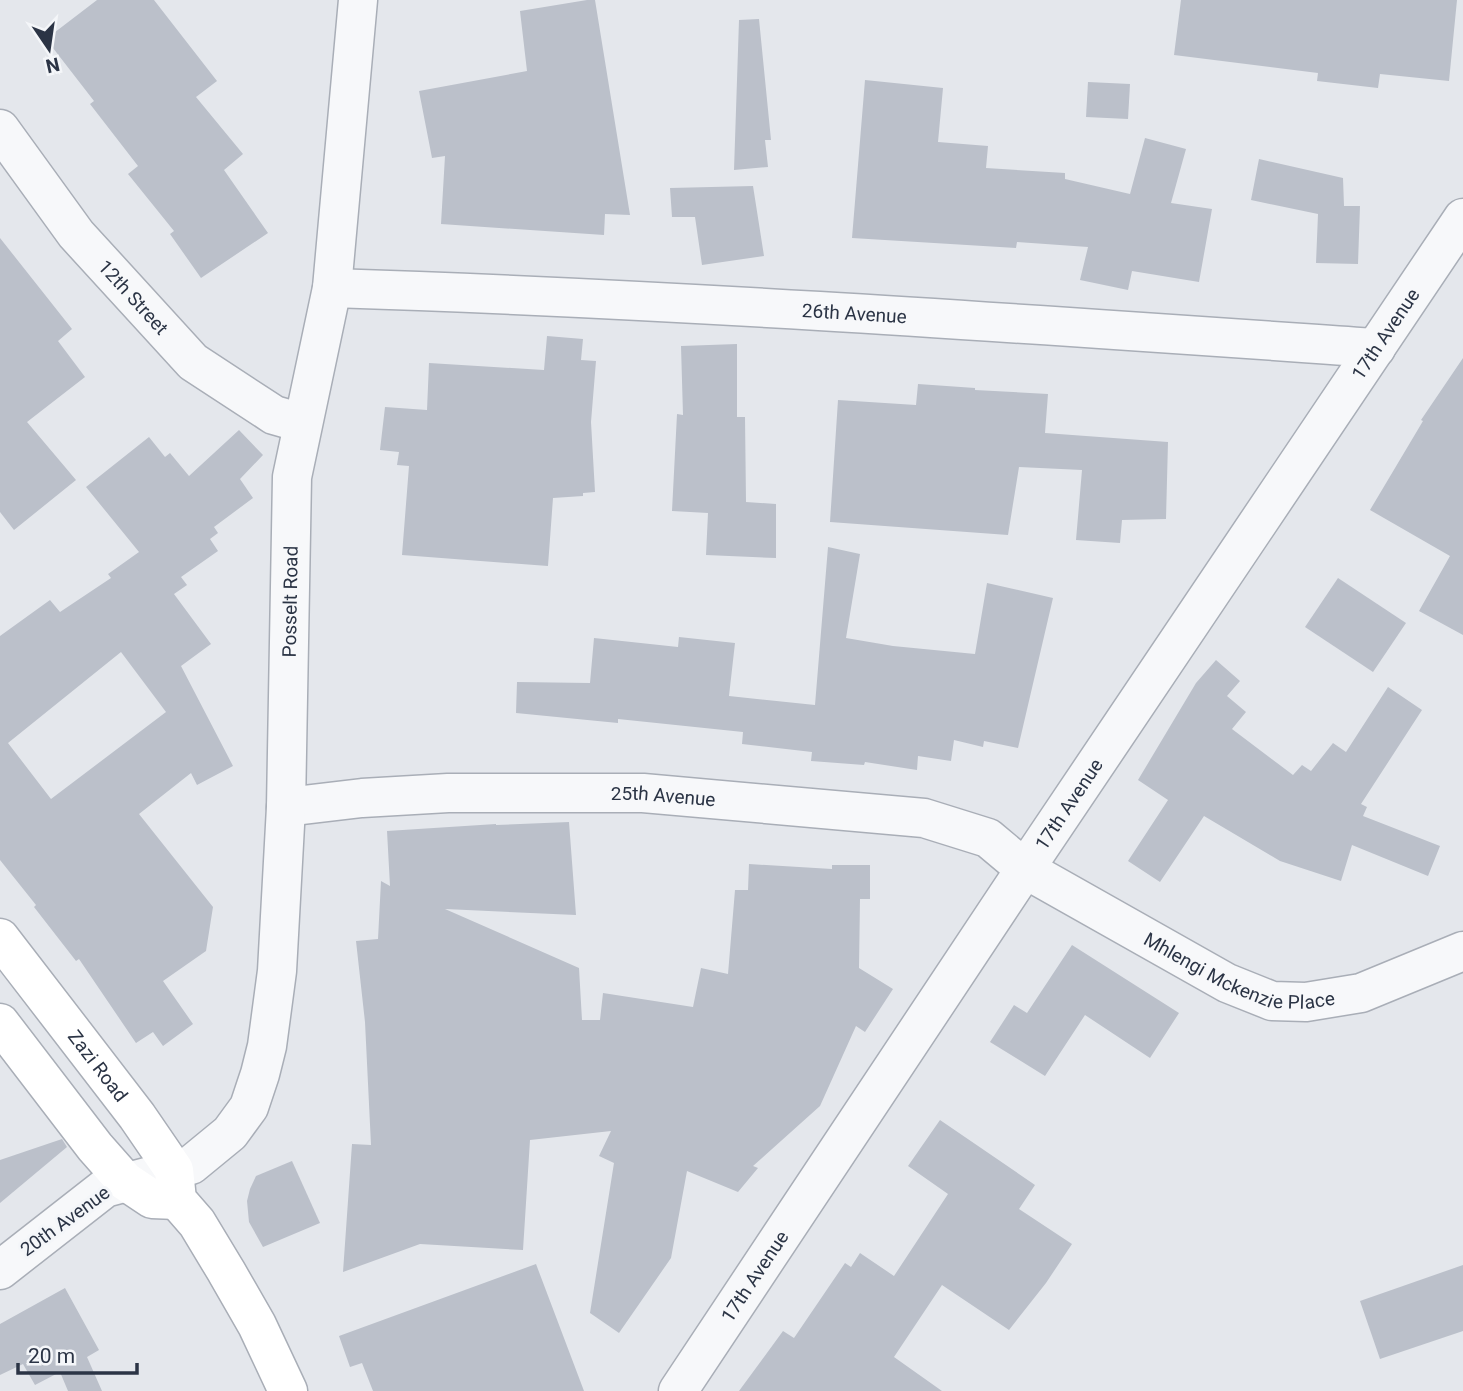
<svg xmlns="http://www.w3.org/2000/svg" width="1463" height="1391" font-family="Roboto,sans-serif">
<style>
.building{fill:#bbc0ca;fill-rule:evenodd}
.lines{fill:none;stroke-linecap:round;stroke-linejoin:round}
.street-casing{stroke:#a9aeb7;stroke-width:41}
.secondary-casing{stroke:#a9aeb7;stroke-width:41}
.street{stroke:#f7f8fa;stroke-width:38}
.secondary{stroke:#fff;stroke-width:38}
.labels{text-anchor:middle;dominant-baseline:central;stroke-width:6;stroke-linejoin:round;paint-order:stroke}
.street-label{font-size:19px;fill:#2b3445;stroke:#f4f6f9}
</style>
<rect width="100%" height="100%" fill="#e4e7ec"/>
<g class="building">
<polygon points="97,0 154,0 217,81 196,97 243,154 224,170 268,233 201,278 170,234 174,231 128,174 138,166 90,104 94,101 46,39"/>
<polygon points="587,0 595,0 630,215 605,214 604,235 441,224 445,156 432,158 419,91 527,71 520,11"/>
<polygon points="1181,0 1457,0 1449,81 1380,74 1378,88 1317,81 1318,73 1174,55"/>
<polygon points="759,19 771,140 765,140 768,167 734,170 739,20"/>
<polygon points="865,80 943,88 938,142 988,146 986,168 1065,173 1065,179 1130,194 1145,138 1186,149 1171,203 1212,209 1199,282 1132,271 1128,290 1080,280 1088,247 1017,242 1016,248 852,238"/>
<polygon points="1088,82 1130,84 1128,119 1086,117"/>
<polygon points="1259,159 1343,178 1344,206 1360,206 1358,264 1316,263 1318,214 1251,200"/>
<polygon points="753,186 764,256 702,265 695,217 672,217 670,188"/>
<polygon points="0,238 72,329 58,341 85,377 27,422 76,480 14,530 0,512"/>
<polygon points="547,336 583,339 581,360 596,361 591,422 595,492 583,493 583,496 553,498 548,566 402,555 409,466 397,465 399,452 380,450 385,407 427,410 429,363 544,370"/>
<polygon points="737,344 737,417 745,417 746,502 776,504 776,558 706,555 708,513 672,511 677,414 683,415 681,346"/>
<polygon points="1463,358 1463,635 1419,611 1450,556 1370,510 1423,421 1421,420"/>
<polygon points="918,384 975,388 975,390 1048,394 1045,433 1168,442 1166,519 1122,520 1120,543 1076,540 1082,470 1019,467 1008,535 830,522 838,400 916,405"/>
<path d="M 239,430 L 263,455 L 240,479 L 253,498 L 214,527 L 218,533 L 210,539 L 218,551 L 181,577 L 187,585 L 174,594 L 211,644 L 181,666 L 233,766 L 197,785 L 191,773 L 139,814 L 213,907 L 206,951 L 163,981 L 193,1024 L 163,1046 L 153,1032 L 136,1043 L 79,959 L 76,961 L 34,907 L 36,905 L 0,860 L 0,636 L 50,600 L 60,612 L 111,578 L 108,574 L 139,552 L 86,487 L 149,437 L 165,457 L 170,453 L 189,476 ZM 121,652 L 166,712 L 51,799 L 8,743 Z"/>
<polygon points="828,547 860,554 846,638 893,646 975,654 987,583 1053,598 1018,748 984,741 983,747 954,740 951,761 918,756 917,770 865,762 864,765 811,761 812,752 742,744 743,732 618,719 618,723 516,713 517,682 590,683 594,638 678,647 679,637 735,643 729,696 815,705"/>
<polygon points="1338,578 1406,623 1373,672 1305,627"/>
<polygon points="1216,660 1240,681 1227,696 1246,712 1232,729 1293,775 1302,765 1311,771 1333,743 1346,752 1388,687 1422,710 1361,804 1367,807 1363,816 1440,846 1428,876 1352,845 1341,881 1280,861 1204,816 1160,882 1128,861 1168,800 1138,780 1196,683"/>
<polygon points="569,822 576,915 445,909 579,968 582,1020 600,1020 603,993 693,1007 701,968 728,974 735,890 748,890 749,864 832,869 832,865 870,865 870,899 860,899 859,968 893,989 865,1032 856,1026 820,1106 753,1166 758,1168 738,1192 687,1171 671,1258 619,1333 590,1313 614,1163 599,1156 611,1131 530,1140 523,1250 420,1244 343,1272 352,1144 371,1145 365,1022 356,941 378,939 381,881 390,886 387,831 496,824 496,825"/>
<polygon points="1072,945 1179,1013 1150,1058 1085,1015 1045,1076 990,1042 1014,1005 1027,1013"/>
<polygon points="940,1120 1035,1185 1019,1209 1072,1244 1046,1283 1009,1330 942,1285 894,1357 942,1391 739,1391 783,1331 794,1338 845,1263 851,1267 860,1253 894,1276 948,1194 908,1166"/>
<polygon points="62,1139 67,1147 0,1203 0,1160"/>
<polygon points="292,1161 320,1223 263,1247 249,1222 247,1201 250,1189 256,1176"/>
<polygon points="536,1264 584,1391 373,1391 362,1363 350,1367 339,1336"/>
<polygon points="1463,1265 1463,1331 1380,1359 1360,1301"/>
<polygon points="65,1288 99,1350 87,1357 102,1391 68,1391 60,1372 35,1385 23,1364 0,1375 0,1324"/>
</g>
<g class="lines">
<g class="street-casing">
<g id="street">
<path id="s1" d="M 0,129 L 76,234 L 193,362 L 274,415 L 302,423"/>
<path id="s2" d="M 332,288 C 680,299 1028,324 1376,348"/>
<path id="s3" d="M 286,807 L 362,798 L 448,793 L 643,793 L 924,818 L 988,838 L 1025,869 L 1227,983 L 1272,1001 L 1306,1002 L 1361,993 L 1463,951"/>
<path id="s4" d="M 0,1270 L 105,1188 L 191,1165 L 230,1133 L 249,1107 L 260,1074 L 267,1046 L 277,971 L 286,807 L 292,477 L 332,288 L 358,0"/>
<path id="s5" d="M 678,1391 L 1025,869 L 1463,218"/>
</g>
</g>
<g class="secondary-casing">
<g id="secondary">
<path id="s6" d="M 0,938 L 137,1116 L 174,1170 L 177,1200 L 197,1223 L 226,1271 L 257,1325 L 288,1391"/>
<polyline points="0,1023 95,1147 125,1181 152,1199 177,1200"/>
</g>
</g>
<use href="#street" class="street"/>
<use href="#secondary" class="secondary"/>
</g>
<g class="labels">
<g class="street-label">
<text stroke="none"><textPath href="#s1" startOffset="215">12th Street</textPath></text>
<text stroke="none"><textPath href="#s2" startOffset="523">26th Avenue</textPath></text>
<text stroke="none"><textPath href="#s5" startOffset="1272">17th Avenue</textPath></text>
<text stroke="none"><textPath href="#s4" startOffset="814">Posselt Road</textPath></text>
<text stroke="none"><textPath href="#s3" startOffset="378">25th Avenue</textPath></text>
<text stroke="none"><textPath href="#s5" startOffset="705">17th Avenue</textPath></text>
<text stroke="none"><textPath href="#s3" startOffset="996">Mhlengi Mckenzie Place</textPath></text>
<text stroke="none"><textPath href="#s6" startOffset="161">Zazi Road</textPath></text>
<text transform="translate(65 1221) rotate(-36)">20th Avenue</text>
<text stroke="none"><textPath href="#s5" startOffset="138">17th Avenue</textPath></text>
</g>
</g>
<g transform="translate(49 49) rotate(167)" stroke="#f4f6f9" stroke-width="5" paint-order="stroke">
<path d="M0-5L12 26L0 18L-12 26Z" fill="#2b3445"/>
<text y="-10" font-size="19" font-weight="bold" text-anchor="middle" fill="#2b3445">N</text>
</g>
<path d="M18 1363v10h119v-10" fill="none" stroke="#2b3445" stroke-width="3.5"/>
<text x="28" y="1363" font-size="21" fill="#2b3445" stroke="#f4f6f9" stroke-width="5" paint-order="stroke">20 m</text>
</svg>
